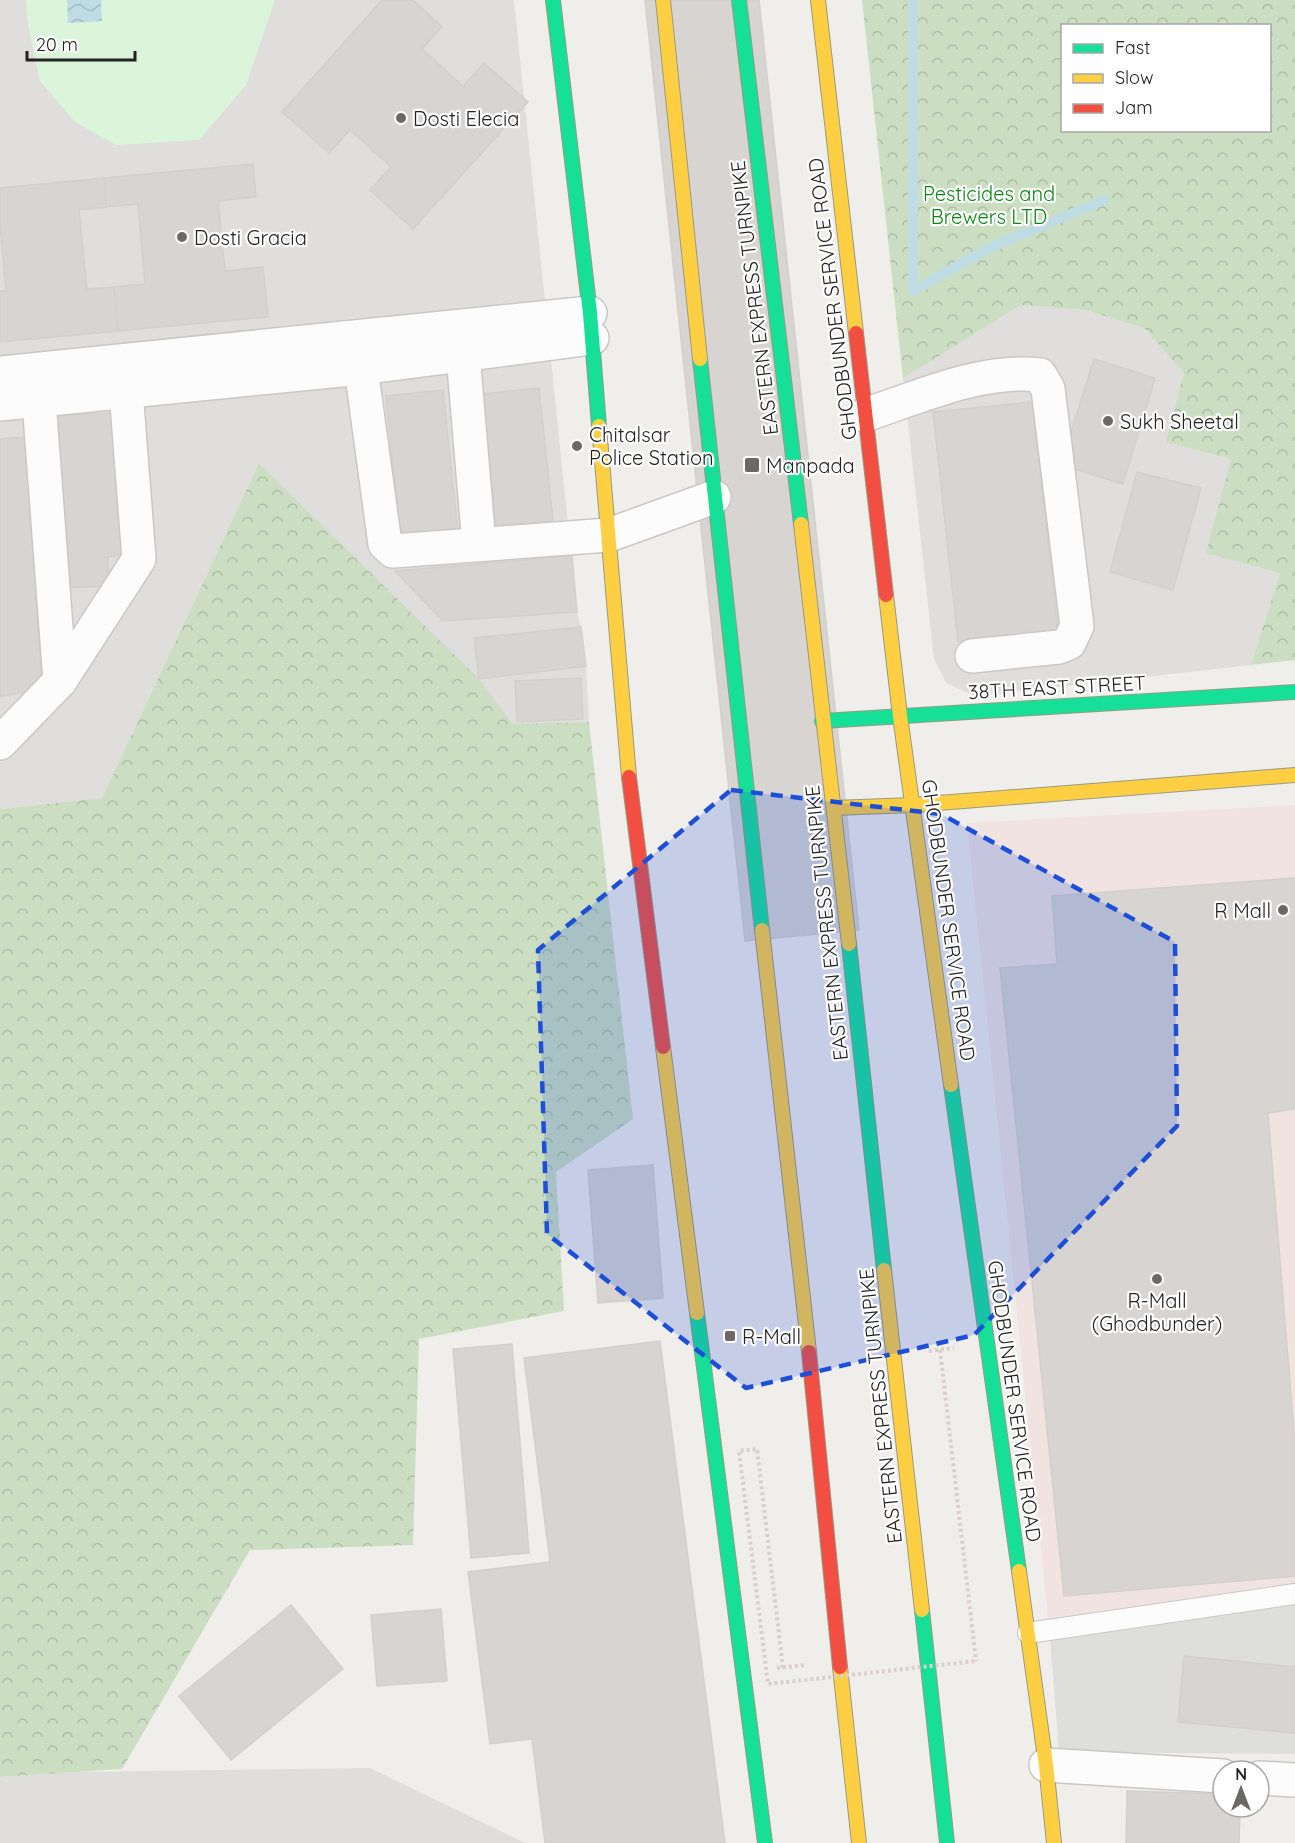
<svg xmlns="http://www.w3.org/2000/svg" width="1295" height="1843" font-family="Quicksand,sans-serif">
<style>
.residential{fill:#dfdedc}
.commercial{fill:#f1e3e1}
.religious{fill:#dededc}
.forest{fill:url(#forest-crowns);fill-rule:evenodd}
.park{fill:#daf5da}
.water{fill:url(#water-waves)}
.lines{fill:none;stroke-linecap:round;stroke-linejoin:round}
.stream{stroke:#bfdbe3;stroke-width:10}
.building{fill:#d7d4d2;stroke:#d3d0cc;stroke-width:1.5}
.lane-casing{stroke:#c9c8c7;stroke-width:22}
.street-casing{stroke:#c9c8c7;stroke-width:36}
.fast-casing{stroke:#999a82;stroke-width:16}
.slow-casing{stroke:#999a82;stroke-width:16}
.jam-casing{stroke:#999a82;stroke-width:16}
.path{stroke:#dccecd;stroke-width:4;stroke-dasharray:3 3;stroke-linecap:butt}
.lane{stroke:#fdfcfc;stroke-width:20}
.street{stroke:#fdfcfc;stroke-width:33}
.fast{stroke:#16e098;stroke-width:14}
.slow{stroke:#ffcf43;stroke-width:14}
.jam{stroke:#f24e42;stroke-width:14}
.path-bridge{stroke:#dccecd;stroke-width:4;stroke-dasharray:3 3;stroke-linecap:butt}
.marked{fill:#1d4ed8;fill-opacity:0.2;stroke:#1d4ed8;stroke-width:4.5;stroke-dasharray:12 8;stroke-linejoin:round}
.poi-dot{fill:#6a6968;stroke:#fff;stroke-width:2}
.labels{text-anchor:middle;dominant-baseline:central;stroke-width:4.5;stroke-linejoin:round;paint-order:stroke}
.poi-label{font-size:20px;fill:#222;stroke:#fff;text-anchor:start}
.park-label{font-size:20px;fill:#0c8416;stroke:#fff}
.street-label{font-size:20px;fill:#222;stroke:#fff}
</style>
<defs>
<pattern id="forest-crowns" width="20" height="18" patternUnits="userSpaceOnUse" patternTransform="scale(1.5)"><rect width="20" height="18" fill="#cbdec1"/><path d="M2 6a3 3 0 1 1 6 0M12 15a3 3 0 1 1 6 0" fill="none" stroke="#aebea6"/></pattern>
<pattern id="water-waves" width="16" height="10" patternUnits="userSpaceOnUse" patternTransform="scale(1.5)"><rect width="16" height="10" fill="#bfdbe3"/><path d="M0 5q4-4 8 0t8 0" fill="none" stroke="#a4bcc2"/></pattern>
</defs>
<rect width="100%" height="100%" fill="#f0eeeb"/>
<g class="residential">
<polygon points="0,0 514,0 577,612 581,627 586,666 589,722 513,724 478,679 259,463 102,798 0,809"/>
<polygon points="1021,305 1085,310 1144,328 1184,373 1231,459 1280,573 1251,665 975,696 946,683 934,659 903,378"/>
<polygon points="370,1768 525,1843 0,1843 0,1777 78,1772"/>
</g>
<polygon class="commercial" points="1295,805 1295,1603 1050,1638 967,823"/>
<polygon class="religious" points="1295,1603 1295,1754 1059,1752 1050,1638"/>
<g class="forest">
<path d="M 862,0 L 1295,0 L 1295,660 L 1251,665 L 1280,573 L 1206,553 L 1231,459 L 1166,442 L 1184,373 L 1144,328 L 1085,310 L 1021,305 L 903,378 ZM 1062,26 L 1270,26 L 1270,130 L 1062,130 Z"/>
<polygon points="259,463 479,679 513,724 589,722 633,1119 556,1172 564,1311 419,1339 413,1545 250,1550 122,1769 0,1777 0,809 102,798"/>
</g>
<polygon class="park" points="26,0 275,0 246,85 199,140 116,145 75,122 40,81 28,25"/>
<polygon class="water" points="67,0 101,0 102,21 68,23"/>
<g class="lines">
<polyline class="stream" points="913,0 913,291 987,249 1104,200"/>
</g>
<g class="building">
<polygon points="382,0 413,0 442,27 422,49 463,86 484,63 528,102 413,229 370,190 391,167 350,130 329,153 282,112"/>
<polygon points="645,0 759,0 859,930 745,941"/>
<polygon points="253,164 256,197 218,201 225,271 263,267 268,317 118,331 114,287 145,284 138,204 106,207 104,178"/>
<polygon points="104,178 106,207 79,210 87,289 114,287 118,331 0,342 0,291 6,291 0,225 0,188"/>
<polygon points="1094,359 1155,378 1123,484 1061,465"/>
<polygon points="539,388 554,530 497,536 482,394"/>
<polygon points="443,390 458,532 400,538 386,396"/>
<polygon points="1032,402 1058,631 958,642 933,412"/>
<polygon points="114,413 115,484 122,484 122,555 108,557 109,586 66,588 52,416"/>
<polygon points="26,437 42,688 0,697 0,439"/>
<polygon points="1137,472 1201,488 1173,590 1110,572"/>
<polygon points="572,556 577,612 443,621 395,571"/>
<polygon points="581,627 586,666 479,679 474,638"/>
<polygon points="581,678 583,719 517,722 515,681"/>
<polygon points="1295,878 1295,1109 1268,1113 1295,1444 1295,1576 1064,1596 1000,968 1057,964 1052,896"/>
<polygon points="653,1165 663,1298 598,1303 588,1170"/>
<polygon points="660,1341 725,1843 545,1843 532,1739 490,1744 468,1572 550,1562 524,1358"/>
<polygon points="512,1344 529,1553 471,1558 453,1349"/>
<polygon points="291,1605 343,1669 231,1760 179,1696"/>
<polygon points="441,1609 447,1681 377,1686 371,1615"/>
<polygon points="1184,1656 1295,1667 1295,1733 1178,1722"/>
<polygon points="1127,1791 1223,1794 1223,1807 1240,1807 1239,1843 1126,1843"/>
</g>
<g class="lines">
<g class="lane-casing">
<polyline id="lane" points="1028,1633 1295,1594"/>
</g>
<g class="street-casing">
<g id="street">
<polyline points="463,355 479,544"/>
<polyline points="361,368 385,544 393,551 609,535 714,497"/>
<polyline points="0,373 590,313"/>
<polyline points="39,401 60,681 139,559 126,391"/>
<polyline points="0,404 361,368 592,338"/>
<path d="M 865,415 C 919,397 983,368 1040,375 L 1048,389 L 1077,626 L 1069,643 L 1059,647 L 972,656"/>
<polyline points="0,743 60,681"/>
<polyline points="1046,1765 1223,1776"/>
<polyline points="1259,1778 1295,1780"/>
</g>
</g>
<g class="fast-casing">
<g id="fast">
<polyline points="553,0 590,313 599,426"/>
<polyline points="739,0 801,524"/>
<polyline points="700,359 762,930"/>
<polyline points="822,721 1295,692"/>
<polyline points="849,944 884,1270"/>
<polyline points="951,1085 1019,1571"/>
<polyline points="697,1313 765,1843"/>
<polyline points="922,1610 947,1843"/>
</g>
</g>
<g class="slow-casing">
<g id="slow">
<polyline points="663,0 700,359"/>
<polyline points="818,0 856,333"/>
<polyline points="599,426 629,777"/>
<polyline points="801,524 849,944"/>
<polyline points="886,595 900,716 951,1085"/>
<polyline points="834,808 913,805 1295,775"/>
<polyline points="762,930 809,1352"/>
<polyline points="663,1047 697,1313"/>
<polyline points="884,1270 922,1610"/>
<polyline points="1019,1571 1046,1765 1054,1843"/>
<polyline points="840,1667 859,1843"/>
</g>
</g>
<g class="jam-casing">
<g id="jam">
<polyline points="856,333 886,595"/>
<polyline points="629,777 663,1047"/>
<polyline points="809,1352 840,1667"/>
</g>
</g>
<g class="path">
<polyline points="940,1350 976,1661"/>
<polyline points="929,1351 954,1348"/>
<polyline points="777,1668 805,1665"/>
</g>
<use href="#lane" class="lane"/>
<use href="#street" class="street"/>
<use href="#fast" class="fast"/>
<use href="#slow" class="slow"/>
<use href="#jam" class="jam"/>
<polyline class="path-bridge" points="783,1668 757,1449 739,1451 768,1684 976,1661"/>
</g>
<path class="marked" d="M 731,790 L 941,814 L 1175,942 L 1177,1126 L 974,1335 L 746,1388 L 547,1234 L 538,950 Z"/>
<g class="poi-dot">
<circle cx="401" cy="118" r="6"/>
<circle cx="182" cy="237" r="6"/>
<circle cx="1108" cy="421" r="6"/>
<circle cx="577" cy="446" r="6"/>
<rect x="744" y="457" width="16" height="16" rx="3"/>
<circle cx="1283" cy="910" r="6"/>
<circle cx="1157" cy="1279" r="6"/>
<rect x="724" y="1330" width="12" height="12" rx="3"/>
</g>
<g class="labels">
<g class="poi-label">
<text x="413" y="118">Dosti Elecia</text>
<text x="194" y="237">Dosti Gracia</text>
<text x="1120" y="421">Sukh Sheetal</text>
<text x="589" y="434">Chitalsar<tspan x="589" dy="23">Police Station</tspan></text>
<text x="766" y="465">Manpada</text>
<text x="1271" y="910" text-anchor="end">R Mall</text>
<text x="1157" y="1300" text-anchor="middle">R-Mall<tspan x="1157" dy="23">(Ghodbunder)</tspan></text>
<text x="742" y="1336">R-Mall</text>
</g>
<g class="park-label">
<text x="989" y="193">Pesticides and<tspan x="989" dy="23">Brewers LTD</tspan></text>
</g>
<g class="street-label">
<text transform="translate(754 298) rotate(-97)">EASTERN EXPRESS TURNPIKE</text>
<text transform="translate(832 299) rotate(-97)">GHODBUNDER SERVICE ROAD</text>
<text transform="translate(1057 687) rotate(-3)">38TH EAST STREET</text>
<text transform="translate(949 920) rotate(82)">GHODBUNDER SERVICE ROAD</text>
<text transform="translate(826 923) rotate(-96)">EASTERN EXPRESS TURNPIKE</text>
<text transform="translate(1015 1401) rotate(82)">GHODBUNDER SERVICE ROAD</text>
<text transform="translate(880 1406) rotate(-96)">EASTERN EXPRESS TURNPIKE</text>
</g>
</g>
<rect x="1061" y="24" width="210" height="108" fill="#ffffff" stroke="#a7a7a7" stroke-width="1.5"/>
<rect x="1073" y="44" width="30" height="9" fill="#16e098" stroke="#a7a7a7" stroke-width="1.5"/>
<text x="1115" y="54" font-size="18" fill="#222222">Fast</text>
<rect x="1073" y="74" width="30" height="9" fill="#ffcf43" stroke="#a7a7a7" stroke-width="1.5"/>
<text x="1115" y="84" font-size="18" fill="#222222">Slow</text>
<rect x="1073" y="104" width="30" height="9" fill="#f24e42" stroke="#a7a7a7" stroke-width="1.5"/>
<text x="1115" y="114" font-size="18" fill="#222222">Jam</text>
<g transform="translate(1241 1789)"><circle r="28" fill="#ffffff" stroke="#a7a7a7" stroke-width="1.5"/>
<path d="M0-4.5L10 22L0 15L-10 22Z" fill="#6a6968"/>
<text y="-9" font-size="16" font-weight="bold" text-anchor="middle" fill="#222222">N</text>
</g>
<path d="M27 51v9h108v-9" fill="none" stroke="#222222" stroke-width="3"/>
<text x="36" y="51" font-size="18" fill="#222222" stroke="#ffffff" stroke-width="4.5" paint-order="stroke">20 m</text>
</svg>
